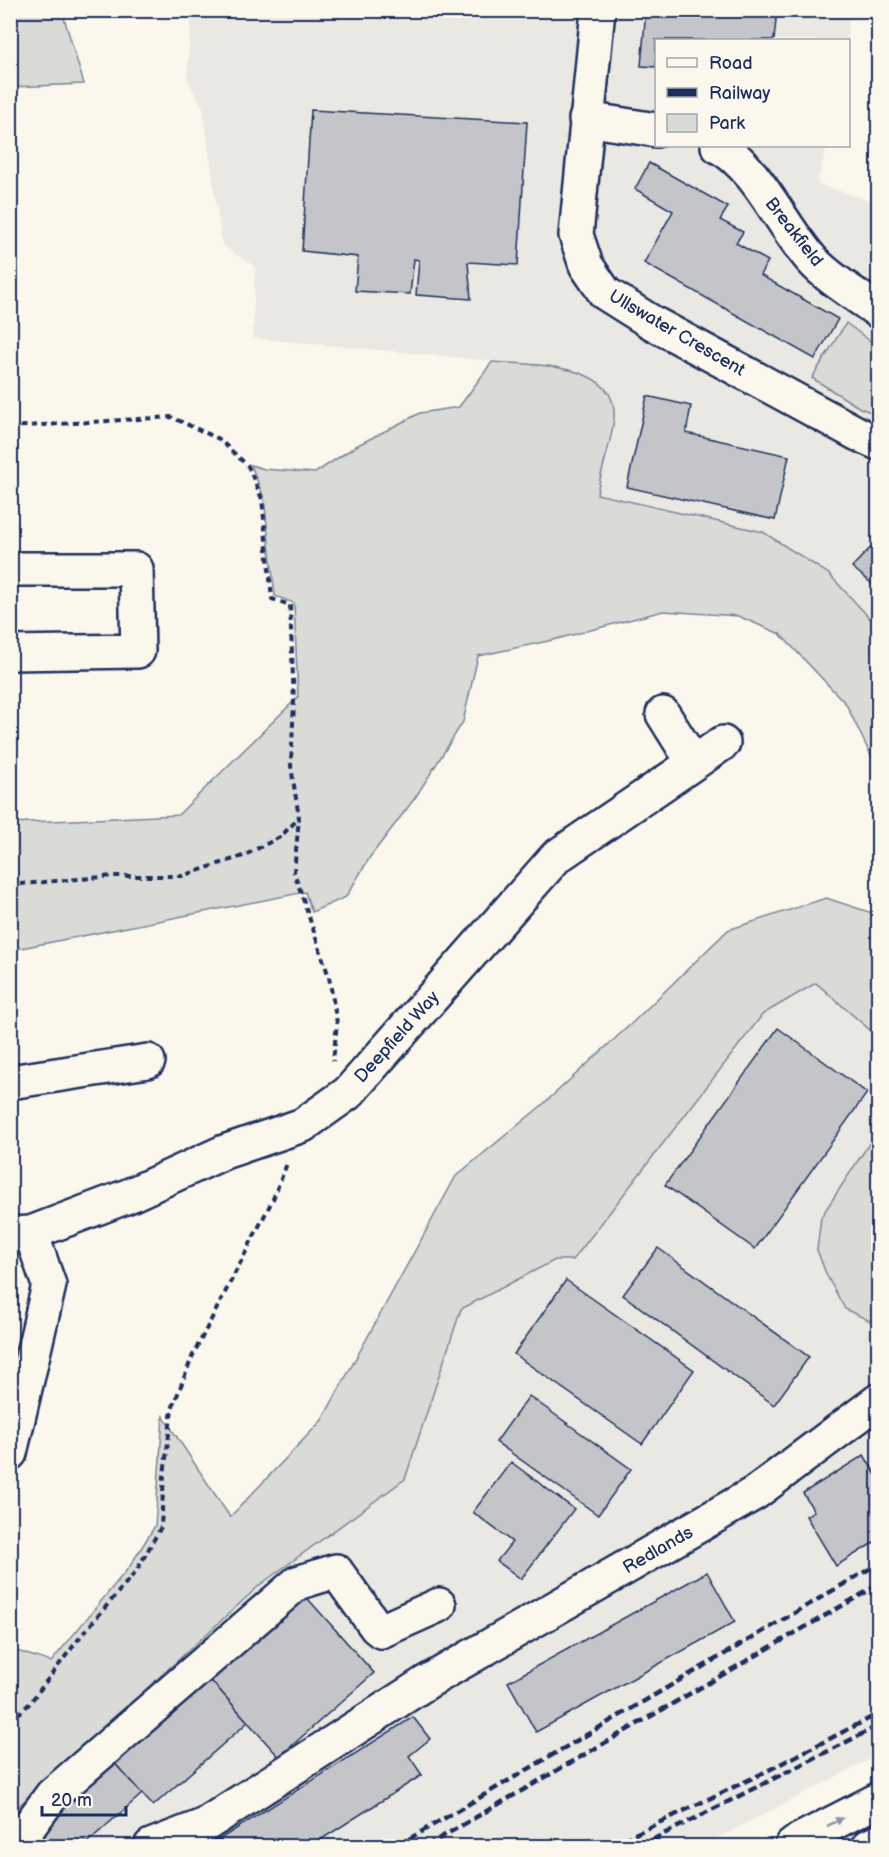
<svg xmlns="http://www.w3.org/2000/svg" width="889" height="1857" font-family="'Balsamiq Sans',sans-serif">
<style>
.built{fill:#eae8e2}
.green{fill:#dadad7;stroke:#7a849a;stroke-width:1.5}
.building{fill:#c3c5c9;stroke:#1b2f5e;stroke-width:1.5}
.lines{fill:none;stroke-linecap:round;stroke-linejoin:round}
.minor-casing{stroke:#1b2f5e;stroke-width:38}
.highway-casing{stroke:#1b2f5e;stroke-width:38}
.path{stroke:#1b2f5e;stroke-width:4;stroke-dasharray:6 4.5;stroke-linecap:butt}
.minor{stroke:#fbf7ec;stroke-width:33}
.highway{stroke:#fbf7ec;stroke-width:33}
.rail{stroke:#1b2f5e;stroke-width:4.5;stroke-dasharray:9 4.5;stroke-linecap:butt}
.oneway{fill:#8b93a5}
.labels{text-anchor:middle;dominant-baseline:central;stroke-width:4.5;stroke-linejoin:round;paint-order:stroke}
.street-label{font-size:18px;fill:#1b2f5e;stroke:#fbf7ec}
</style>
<rect width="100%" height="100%" fill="#fbf7ec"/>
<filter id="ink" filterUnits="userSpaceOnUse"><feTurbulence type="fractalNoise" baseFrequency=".0167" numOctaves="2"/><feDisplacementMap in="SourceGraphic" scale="12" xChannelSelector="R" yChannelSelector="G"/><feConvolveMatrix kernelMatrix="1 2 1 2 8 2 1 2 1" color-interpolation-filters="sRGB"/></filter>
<g filter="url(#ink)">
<g class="built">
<polygon points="192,11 850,11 847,40 656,40 656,146 827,146 817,184 878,203 878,628 829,574 763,532 597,494 614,415 597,379 566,368 253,338 255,267 222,245 203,108 187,78"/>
<polygon points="816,983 878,1037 878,1130 821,1217 817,1250 827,1276 845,1309 876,1324 878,1323 878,1755 702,1846 11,1846 11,1813 261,1584 405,1479 461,1309 555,1260 573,1260 763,1014"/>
</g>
<g class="green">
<polygon points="10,11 62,11 84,84 11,87"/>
<polygon points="846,323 878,347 878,415 860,408 812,378"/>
<path d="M 492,362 C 529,365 618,361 614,417 C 612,442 601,469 597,494 L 763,532 L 829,574 L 878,627 L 878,783 L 874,762 L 846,704 L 780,634 L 738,616 L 663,611 L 553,640 L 478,656 L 463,722 L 415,798 L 370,857 L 346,897 L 312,912 L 305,892 L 11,950 L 11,823 L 178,815 L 298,697 L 294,603 L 275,596 L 264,498 L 251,465 L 264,469 L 315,473 L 356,446 L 420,413 L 459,407 Z"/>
<polygon points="826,898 875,914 878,911 878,1037 816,983 763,1014 573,1260 555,1260 461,1309 405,1479 261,1584 11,1813 11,1649 51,1662 130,1566 155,1526 163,1416 230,1517 322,1420 456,1176 541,1106 631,1024 728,930"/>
<polygon points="878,1130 878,1323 876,1324 845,1309 827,1276 817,1250 821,1217"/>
</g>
<g class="building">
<polygon points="646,10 777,10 774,40 656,40 656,67 641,66"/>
<polygon points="311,110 527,122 518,265 468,262 471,299 416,295 419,260 414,259 410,294 355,291 358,257 302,251"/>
<polygon points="649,163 728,207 720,220 743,232 736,243 768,261 760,275 838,319 815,359 644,263 673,211 635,189"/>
<polygon points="647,396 691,406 686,433 789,456 775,520 627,487"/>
<polygon points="878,540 878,589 852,567"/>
<polygon points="778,1028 867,1093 755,1249 665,1185"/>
<polygon points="658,1248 809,1357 774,1405 623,1295"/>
<polygon points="566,1280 694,1370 642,1444 514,1354"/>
<polygon points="529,1396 631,1469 598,1515 496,1442"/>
<polygon points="864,1455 876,1475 878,1473 878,1540 836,1566 806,1516 814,1511 803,1493"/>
<polygon points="511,1462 574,1509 521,1579 497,1561 512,1542 473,1512"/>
<polygon points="707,1572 735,1622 536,1732 508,1682"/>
<polygon points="300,1590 374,1673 279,1757 205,1674"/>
<polygon points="205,1674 248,1722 153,1806 110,1758"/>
<polygon points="413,1717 430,1739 409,1756 422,1775 311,1846 213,1846 212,1844"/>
<polygon points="110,1758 142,1794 83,1846 53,1846 34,1826"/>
</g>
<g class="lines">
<g class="minor-casing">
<g id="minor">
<polyline points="598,10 576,235 586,265 605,293 651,322 858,434 878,443"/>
<polyline points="586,119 656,130"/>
<path d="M 718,146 C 757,166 782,227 812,260 C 830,280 857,295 878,311"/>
<polyline points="10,569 136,569 138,651 10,653"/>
<polyline points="663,714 693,762"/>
<polyline points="10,1082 148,1061"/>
<polyline points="10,1234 31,1233 128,1196 224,1152 303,1125 348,1093 556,857 723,743"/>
<polyline points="10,1453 49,1285 31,1233"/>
<polyline points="22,1846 19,1840 52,1795 297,1583 336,1571 376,1627 381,1631 439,1605"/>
<polyline points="151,1846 203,1826 427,1682 755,1493 878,1401"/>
</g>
</g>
<g class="highway-casing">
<g id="highway">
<polyline points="792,1846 800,1840 878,1800"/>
<polyline points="869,1846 878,1842"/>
</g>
</g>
<g class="path">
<polyline points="10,427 171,417 219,439 248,466 262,499 272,599 290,605 294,702 291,766 299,818 294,872 329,977 337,1023 333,1061"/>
<polyline points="10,887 21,884 114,876 182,876 243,856 280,837 298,819"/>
<polyline points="10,1722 29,1704 81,1636 137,1570 161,1527 164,1475 172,1409 192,1357 273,1199 288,1161"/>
</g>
<use href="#minor" class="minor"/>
<use href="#highway" class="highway"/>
<g class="rail">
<polyline points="397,1846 878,1564"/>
<polyline points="426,1846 878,1585"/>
<polyline points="610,1846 761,1774 878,1714"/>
<polyline points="640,1846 878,1726"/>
</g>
</g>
<defs><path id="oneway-solid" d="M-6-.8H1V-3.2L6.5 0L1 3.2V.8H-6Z" transform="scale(1.5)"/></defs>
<use class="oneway" href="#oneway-solid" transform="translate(835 1822) rotate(-27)"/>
</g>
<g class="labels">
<g class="street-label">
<text transform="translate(794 232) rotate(52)">Breakfield</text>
<text transform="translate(677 333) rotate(30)">Ullswater Crescent</text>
<text transform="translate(397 1037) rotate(-48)">Deepfield Way</text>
<text transform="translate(658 1550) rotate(-30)">Redlands</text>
</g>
</g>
<rect width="889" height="1857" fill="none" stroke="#fbf7ec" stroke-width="36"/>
<rect x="18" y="18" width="853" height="1821" fill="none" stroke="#1b2f5e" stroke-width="2" filter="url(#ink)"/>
<rect x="655" y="39" width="195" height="108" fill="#fbf7ec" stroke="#a1a7b3" stroke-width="1.5"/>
<rect x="667" y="58" width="30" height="9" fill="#fbf7ec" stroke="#a1a7b3" stroke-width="1.5"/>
<text x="709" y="69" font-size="18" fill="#1b2f5e">Road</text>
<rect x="667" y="88" width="30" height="9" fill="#1b2f5e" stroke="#a1a7b3" stroke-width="1.5"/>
<text x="709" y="99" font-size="18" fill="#1b2f5e">Railway</text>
<rect x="667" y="114" width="30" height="18" fill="#dadad7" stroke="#a1a7b3" stroke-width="1.5"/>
<text x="709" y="129" font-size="18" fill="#1b2f5e">Park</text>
<path d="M42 1806v9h84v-9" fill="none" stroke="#1b2f5e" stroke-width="3"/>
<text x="51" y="1806" font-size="18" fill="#1b2f5e" stroke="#fbf7ec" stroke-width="4.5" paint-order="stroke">20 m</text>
</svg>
